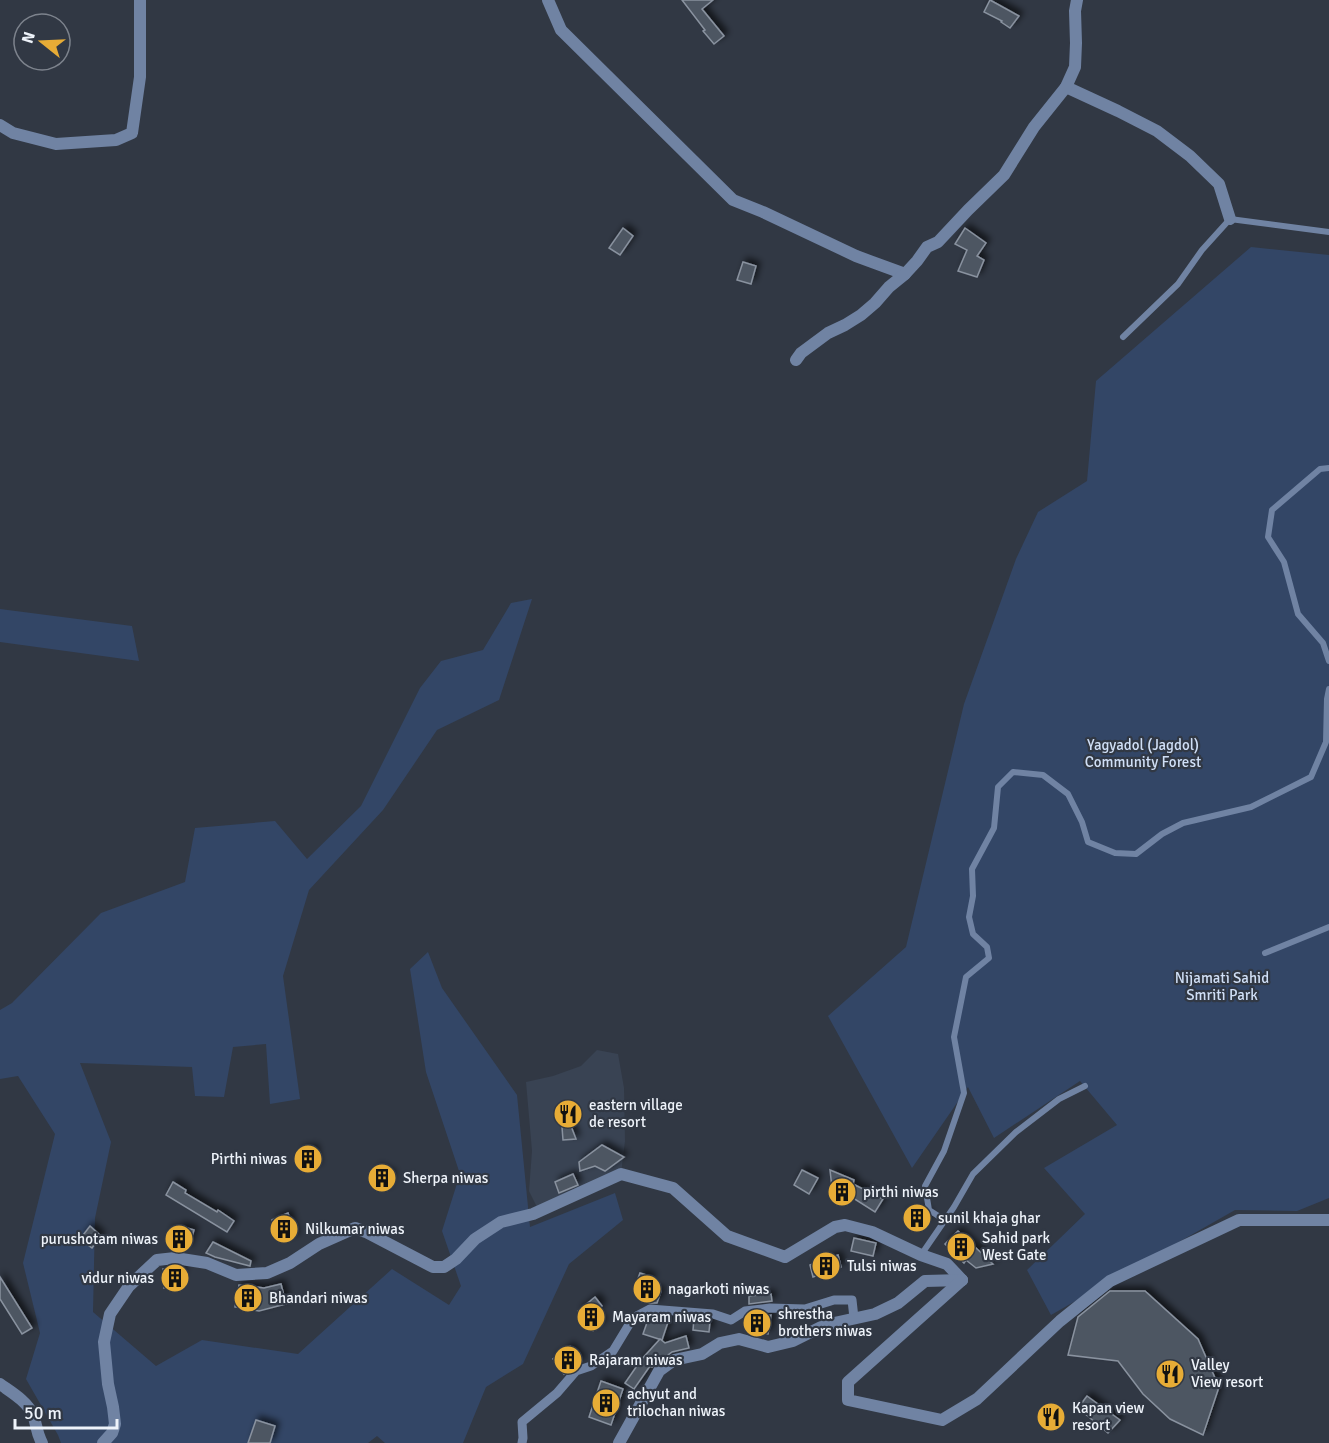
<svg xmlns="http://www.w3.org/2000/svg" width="1329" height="1443" font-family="Signika,sans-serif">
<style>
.built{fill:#394353}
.green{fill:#334666}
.building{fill:#4e5662;stroke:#89929f;stroke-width:1.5;filter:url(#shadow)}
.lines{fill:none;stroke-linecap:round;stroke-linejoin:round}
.service{stroke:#7083a3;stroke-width:6}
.pedestrian{stroke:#7083a3;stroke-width:9}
.minor{stroke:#7083a3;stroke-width:12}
.tertiary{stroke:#7083a3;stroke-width:12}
.labels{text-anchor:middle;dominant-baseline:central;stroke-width:4.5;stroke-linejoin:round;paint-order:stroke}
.park-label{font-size:15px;fill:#d0dff6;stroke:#313844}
.poi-label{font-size:15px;fill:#eef3fa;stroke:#313844;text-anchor:start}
</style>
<defs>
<filter id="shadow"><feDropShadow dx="4" dy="-4" stdDeviation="3" flood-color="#0009"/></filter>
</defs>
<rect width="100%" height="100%" fill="#313844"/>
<polygon class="built" points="597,1050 618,1054 624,1088 625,1141 621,1174 537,1207 529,1191 532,1151 526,1082 553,1076 581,1066"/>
<g class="green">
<polygon points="1251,247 1329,255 1329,1198 1297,1211 1235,1210 1051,1315 1027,1270 1085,1214 1044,1168 1117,1125 1080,1081 994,1138 968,1087 912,1168 828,1016 906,947 964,704 1016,559 1038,512 1087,481 1096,381"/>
<polygon points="532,599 499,700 437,730 383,810 309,890 283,976 300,1099 270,1104 266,1044 233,1047 224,1097 195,1096 192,1067 80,1063 111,1142 95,1218 93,1312 156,1366 202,1340 298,1354 392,1269 449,1305 461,1286 442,1231 460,1174 426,1072 410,969 428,952 442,988 517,1095 530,1227 615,1193 623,1220 569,1264 523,1364 486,1387 463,1443 385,1443 377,1436 368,1443 61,1443 58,1435 26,1379 40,1333 23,1263 55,1134 18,1076 0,1079 0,1010 12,1003 101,913 185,882 195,828 275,821 307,859 361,806 420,688 441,661 483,650 511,603"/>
<polygon points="0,609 132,626 139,661 0,642"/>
</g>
<g class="building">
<polygon points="682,0 713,0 702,9 724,36 714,44 703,31 705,30"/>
<polygon points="990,0 1019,16 1010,28 1001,22 1002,21 984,12"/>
<polygon points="623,228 633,236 620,255 609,248"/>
<polygon points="965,228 986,243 977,256 984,260 977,277 958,271 967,250 955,244"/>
<polygon points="743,262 756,266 751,284 737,280"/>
<polygon points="571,1126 576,1139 563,1140 562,1127"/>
<polygon points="602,1145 624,1157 605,1171 595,1166 580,1171 579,1162"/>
<polygon points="314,1148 317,1167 303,1169 300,1150"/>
<polygon points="377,1168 392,1175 386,1190 371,1184"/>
<polygon points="802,1170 818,1178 809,1194 794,1185"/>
<polygon points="830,1170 854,1180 853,1184 883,1199 875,1212 850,1196 849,1200 833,1197"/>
<polygon points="573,1174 578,1185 559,1193 555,1182"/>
<polygon points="173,1182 186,1190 185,1193 217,1212 218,1210 234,1221 227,1232 166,1195"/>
<polygon points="924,1211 927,1215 928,1221 909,1224 904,1214"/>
<polygon points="288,1213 295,1237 280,1242 272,1220"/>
<polygon points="90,1226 101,1236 92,1248 80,1239"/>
<polygon points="180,1226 194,1230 188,1249 166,1243 170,1229 178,1231"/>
<polygon points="958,1231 993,1264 976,1268 966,1260 964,1263 945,1244"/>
<polygon points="854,1238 876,1243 873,1256 851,1251"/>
<polygon points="213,1242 251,1261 250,1266 215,1257 206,1253"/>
<polygon points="838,1255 841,1267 813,1277 810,1265"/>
<polygon points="183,1268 177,1288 164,1288 163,1269"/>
<polygon points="640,1273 652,1277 648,1287 661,1291 657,1303 649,1303 643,1300 646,1291 635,1287"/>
<polygon points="0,1277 32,1328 22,1334 0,1299"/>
<polygon points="281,1284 286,1304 259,1311 235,1307 239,1285 264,1288"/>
<polygon points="1110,1291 1145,1291 1198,1339 1219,1387 1203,1435 1170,1419 1143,1394 1118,1361 1068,1355 1078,1317"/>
<polygon points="771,1294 772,1301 749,1304 749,1296"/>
<polygon points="595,1297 602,1306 595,1312 603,1323 593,1331 578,1311"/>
<polygon points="771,1315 768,1334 745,1330 745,1319 747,1318"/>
<polygon points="651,1316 661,1317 669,1319 662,1340 643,1334 649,1317"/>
<polygon points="694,1319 710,1321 709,1332 693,1330"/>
<polygon points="686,1336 689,1348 672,1352 652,1367 650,1366 634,1389 625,1383 641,1360 660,1339 665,1343"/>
<polygon points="570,1346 582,1361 571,1366 564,1374 553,1359"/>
<polygon points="601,1381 623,1389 611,1425 589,1417"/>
<polygon points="1087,1396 1120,1420 1108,1433 1078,1408"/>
<polygon points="256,1420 275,1426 270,1443 248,1443"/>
</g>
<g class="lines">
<g class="service">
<polyline points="1123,337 1178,284 1202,250 1230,219 1329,232"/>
<polyline points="1329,468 1320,469 1272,510 1268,537 1284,562 1298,614 1323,643 1329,661"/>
<polyline points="1265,953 1329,927"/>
<polyline points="946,1221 929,1210 925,1186 944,1151 964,1093 954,1037 966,977 989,958 987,947 973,934 969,917 973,896 972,869 994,828 998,787 1013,772 1043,775 1068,794 1082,822 1088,842 1115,853 1136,854 1162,834 1183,823 1251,807 1311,777 1326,742 1327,699 1329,689"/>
<polyline points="921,1255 954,1207 973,1174 1016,1132 1059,1099 1085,1086"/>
</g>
<polyline class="pedestrian" points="522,1443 523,1438 522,1422 557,1393 576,1371 591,1366 613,1351 633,1318 650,1309 713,1314 731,1320 745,1311 770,1308 805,1309 834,1300 852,1300 854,1318"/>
<g class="minor">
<polyline points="548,0 561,30 733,200 763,212 856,256 905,274"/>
<polyline points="1066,87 1118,111 1157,131 1190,156 1219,184 1230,219"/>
<polyline points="0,125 13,133 56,144 116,140 132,133 140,77 140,0"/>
<polyline points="796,360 801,353 828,333 845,325 861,315 875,303 889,287 905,274 917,261 927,247 938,242 968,210 1004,175 1034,127 1066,87 1075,67 1076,43 1075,11 1077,0"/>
<path d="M 0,1384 C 11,1392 27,1401 33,1415 C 37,1425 36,1432 42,1443"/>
<polyline points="103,1443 112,1433 115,1424 113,1407 108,1384 104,1342 110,1314 129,1286 157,1260 175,1258 207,1263 236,1275 267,1273 290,1263 319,1244 355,1228 366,1232 433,1267 444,1267 456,1259 475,1239 501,1222 533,1214 621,1174 673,1188 727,1236 785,1257 835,1227 845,1225 872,1232 921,1255 947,1264 962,1280"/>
<polyline points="619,1443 659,1371 674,1360 702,1354 720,1343 739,1339 768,1347 793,1341 825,1325 875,1314 898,1303 925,1281 962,1280"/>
</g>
<polyline class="tertiary" points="962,1280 848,1382 848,1400 942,1420 977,1399 1060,1321 1110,1281 1239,1220 1329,1220"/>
</g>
<defs>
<g id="restaurant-disc" transform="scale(1.5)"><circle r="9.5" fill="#e7ac36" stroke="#313844"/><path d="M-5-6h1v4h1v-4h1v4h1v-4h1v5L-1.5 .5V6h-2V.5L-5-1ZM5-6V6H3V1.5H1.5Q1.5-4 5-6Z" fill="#111"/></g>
<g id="building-disc" transform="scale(1.5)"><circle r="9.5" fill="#e7ac36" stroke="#313844"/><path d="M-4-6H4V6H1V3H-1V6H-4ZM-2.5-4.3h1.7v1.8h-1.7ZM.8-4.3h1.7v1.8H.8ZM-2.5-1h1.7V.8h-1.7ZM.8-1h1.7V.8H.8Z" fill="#111"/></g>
</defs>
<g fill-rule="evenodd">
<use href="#restaurant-disc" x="568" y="1114"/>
<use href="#building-disc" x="308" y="1159"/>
<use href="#building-disc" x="382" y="1178"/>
<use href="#building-disc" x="842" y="1192"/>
<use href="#building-disc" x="917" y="1218"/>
<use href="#building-disc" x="284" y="1229"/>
<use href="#building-disc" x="179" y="1239"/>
<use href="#building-disc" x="961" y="1247"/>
<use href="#building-disc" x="826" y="1266"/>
<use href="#building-disc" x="175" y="1278"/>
<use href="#building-disc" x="647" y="1289"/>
<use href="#building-disc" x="248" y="1298"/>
<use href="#building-disc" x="591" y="1317"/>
<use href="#building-disc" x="757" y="1323"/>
<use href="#building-disc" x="568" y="1360"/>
<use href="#restaurant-disc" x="1170" y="1374"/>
<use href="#building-disc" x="606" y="1403"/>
<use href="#restaurant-disc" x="1051" y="1417"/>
</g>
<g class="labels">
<g class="park-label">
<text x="1143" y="745">Yagyadol (Jagdol)<tspan x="1143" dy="17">Community Forest</tspan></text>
<text x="1222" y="978">Nijamati Sahid<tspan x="1222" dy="17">Smriti Park</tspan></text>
</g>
<g class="poi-label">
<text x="589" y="1105">eastern village<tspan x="589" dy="17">de resort</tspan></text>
<text x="287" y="1159" text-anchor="end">Pirthi niwas</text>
<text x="403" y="1178">Sherpa niwas</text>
<text x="863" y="1192">pirthi niwas</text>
<text x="938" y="1218">sunil khaja ghar</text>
<text x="305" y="1229">Nilkumar niwas</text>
<text x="982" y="1238">Sahid park<tspan x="982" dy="17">West Gate</tspan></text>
<text x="158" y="1239" text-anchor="end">purushotam niwas</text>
<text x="847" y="1266">Tulsi niwas</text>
<text x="154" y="1278" text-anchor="end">vidur niwas</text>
<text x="668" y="1289">nagarkoti niwas</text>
<text x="269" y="1298">Bhandari niwas</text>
<text x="778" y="1314">shrestha<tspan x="778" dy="17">brothers niwas</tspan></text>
<text x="612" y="1317">Mayaram niwas</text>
<text x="589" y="1360">Rajaram niwas</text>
<text x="1191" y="1365">Valley<tspan x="1191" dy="17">View resort</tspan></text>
<text x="627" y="1394">achyut and<tspan x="627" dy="17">trilochan niwas</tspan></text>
<text x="1072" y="1408">Kapan view<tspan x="1072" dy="17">resort</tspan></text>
</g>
</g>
<g transform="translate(42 42) rotate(288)"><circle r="28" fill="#313844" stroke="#7d838d" stroke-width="1.5"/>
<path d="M0-4.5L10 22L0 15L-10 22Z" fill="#e7ac36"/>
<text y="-9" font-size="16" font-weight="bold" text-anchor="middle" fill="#eef3fa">N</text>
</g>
<path d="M15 1419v9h102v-9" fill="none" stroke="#eef3fa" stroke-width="3"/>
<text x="24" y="1419" font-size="18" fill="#eef3fa" stroke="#313844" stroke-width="4.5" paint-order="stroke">50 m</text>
</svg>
